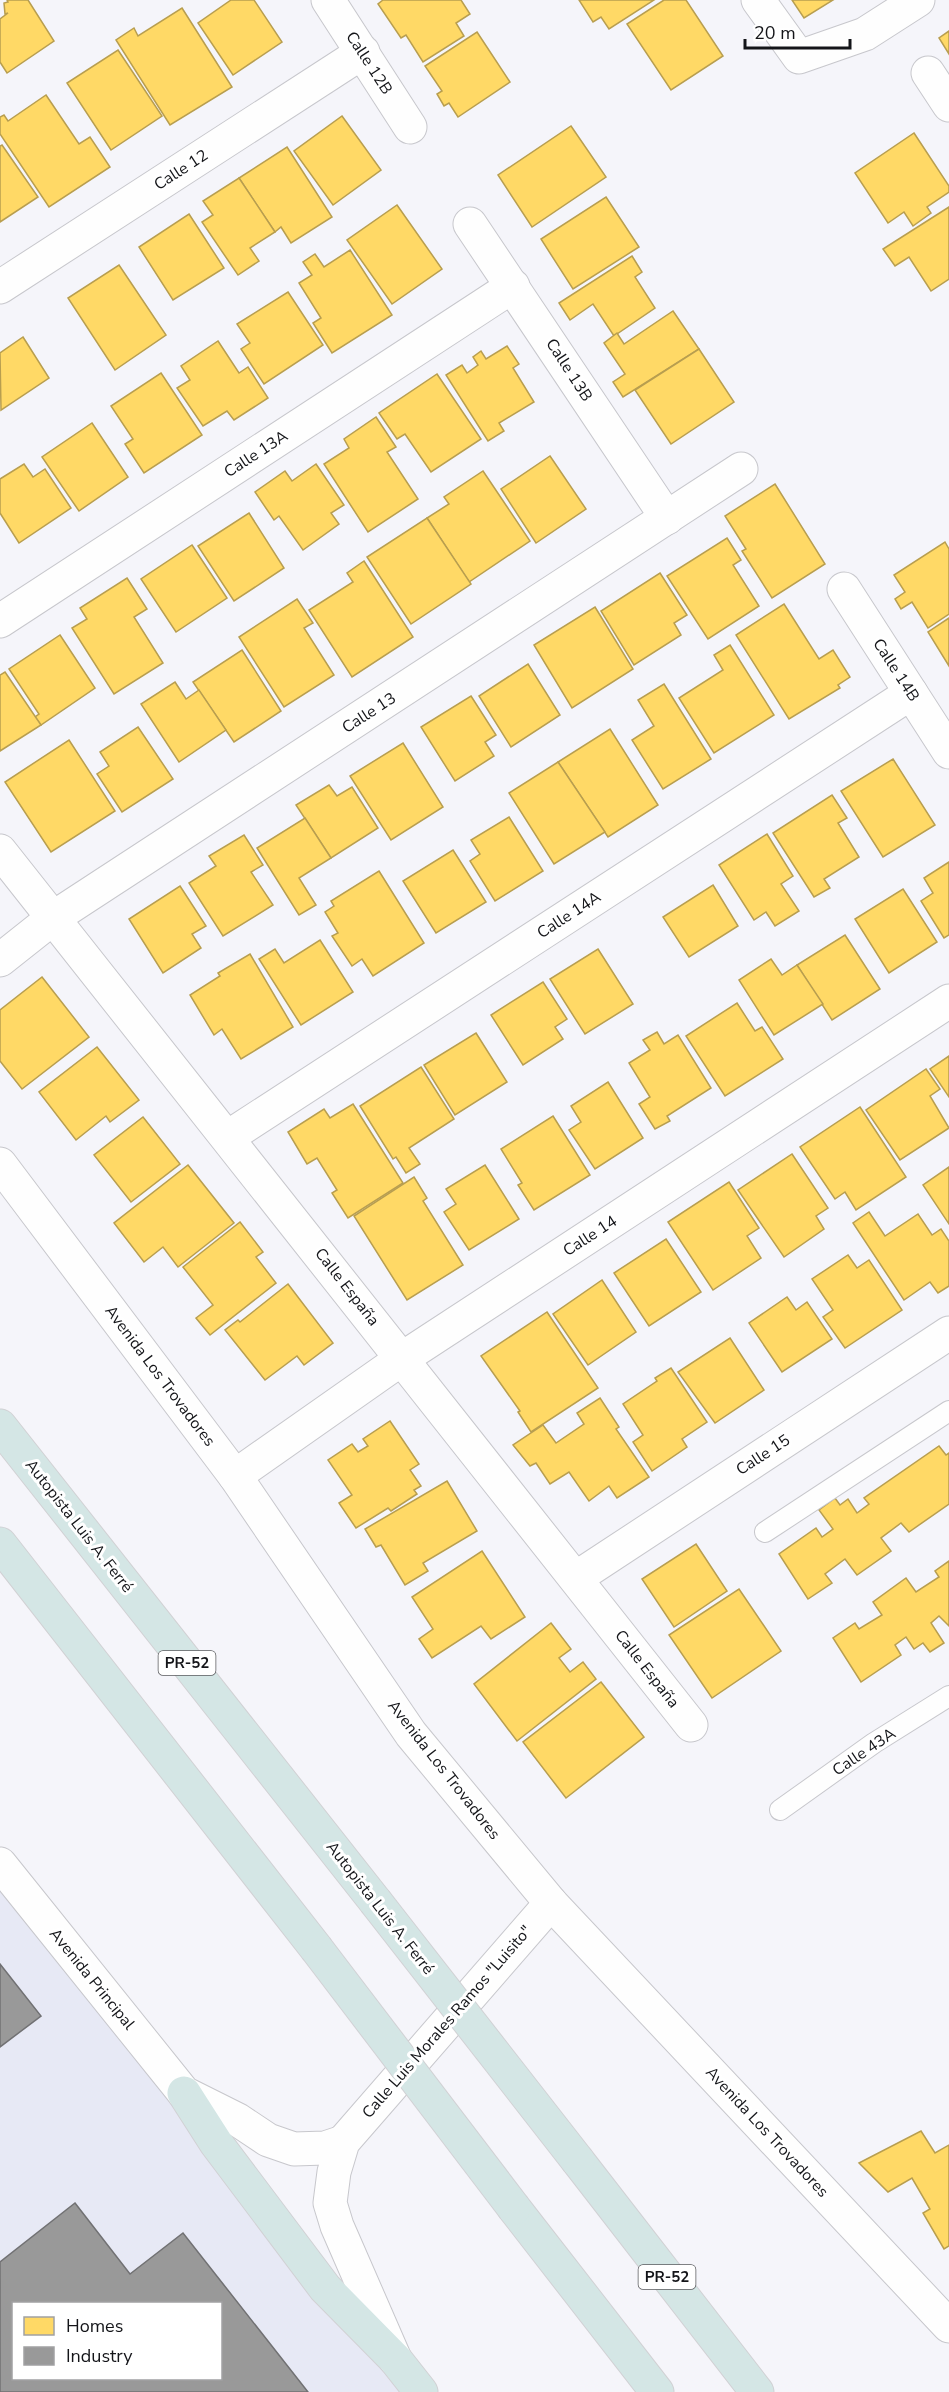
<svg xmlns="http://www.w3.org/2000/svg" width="949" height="2392" font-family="'Nunito Sans',sans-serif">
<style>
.built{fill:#e7e9f5;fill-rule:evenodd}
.homes{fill:#ffd966;stroke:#b89e4f;stroke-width:1.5}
.industry{fill:#999;stroke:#717173;stroke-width:1.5;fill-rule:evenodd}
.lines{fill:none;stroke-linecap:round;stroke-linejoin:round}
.service-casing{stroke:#c7c7cc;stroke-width:22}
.minor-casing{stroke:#c7c7cc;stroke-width:35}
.motorway-casing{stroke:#d1d1d4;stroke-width:35}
.service{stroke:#fefefe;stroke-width:20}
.minor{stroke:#fefefe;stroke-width:33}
.motorway{stroke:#d4e6e5;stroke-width:33}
.motorway-bridge-casing{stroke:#d1d1d4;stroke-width:35;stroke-linecap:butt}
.motorway-bridge{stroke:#d4e6e5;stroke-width:33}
.labels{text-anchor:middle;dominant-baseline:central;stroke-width:6;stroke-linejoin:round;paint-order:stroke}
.shield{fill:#fff;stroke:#5a5b5e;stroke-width:1.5}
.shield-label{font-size:15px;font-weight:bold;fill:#141519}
.street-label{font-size:16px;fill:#141519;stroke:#fff}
</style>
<rect width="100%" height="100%" fill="#f5f5fa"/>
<path class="built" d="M 0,1867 L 405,2392 L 0,2392 ZM 14,2304 L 220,2304 L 220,2378 L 14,2378 Z"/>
<g class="homes">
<polygon points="7,0 28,0 54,41 7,73 0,62 0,19 8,13 5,14 4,3 8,2"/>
<polygon points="231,0 254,0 282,42 233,75 198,23"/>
<polygon points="383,0 461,0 470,14 456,23 464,36 423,62 406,35 401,38 378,4"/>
<polygon points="579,0 654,0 609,29 601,17 593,22"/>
<polygon points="664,0 686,0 723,56 671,90 627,24"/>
<polygon points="792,0 833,0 804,18"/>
<polygon points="182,8 232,87 170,125 116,40 134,28 138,36"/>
<polygon points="949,31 949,54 939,38"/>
<polygon points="477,32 510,82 458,117 449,103 444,106 437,94 442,91 425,66"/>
<polygon points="118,50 162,116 111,150 67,83"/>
<polygon points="46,95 79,144 90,137 110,167 49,207 0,134 0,117 4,115 8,121"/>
<polygon points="342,116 381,170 333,205 294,151"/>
<polygon points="571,126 606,177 532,227 498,175"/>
<polygon points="914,133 949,186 949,192 927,207 931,213 913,226 904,212 888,223 855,173"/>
<polygon points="2,145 38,197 0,222 0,146"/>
<polygon points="287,147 332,217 291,243 281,227 275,232 239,178"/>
<polygon points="239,178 275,232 250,248 259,261 238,275 202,222 213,215 203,201"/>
<polygon points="606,197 639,247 573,289 541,239"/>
<polygon points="397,205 442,269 392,304 347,240"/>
<polygon points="949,207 949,279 931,291 909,257 895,266 883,249"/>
<polygon points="189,214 224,268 173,300 139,247"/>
<polygon points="350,250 392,315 332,353 313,323 321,318 299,283 312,275 303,262 315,254 324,267"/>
<polygon points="632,256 642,272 635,277 655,308 614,336 593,304 570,320 559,303"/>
<polygon points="119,265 166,335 115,370 68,298"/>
<polygon points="288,292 323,345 264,384 241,349 250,343 237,324"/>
<polygon points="673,311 699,349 623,397 613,382 625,374 604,343 617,333 624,344"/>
<polygon points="23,337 49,378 1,410 0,353"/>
<polygon points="218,341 239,373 248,367 268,398 234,420 227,411 203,426 177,388 190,380 181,366"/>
<polygon points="507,346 519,364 513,368 534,402 499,423 504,431 488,441 446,375 462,365 467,373 478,365 473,357 481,351 486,359"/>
<polygon points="699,349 734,402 671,444 635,390"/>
<polygon points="161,373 202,435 144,473 125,444 133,439 111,406"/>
<polygon points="437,374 481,439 431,472 405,434 397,439 379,413"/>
<polygon points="376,417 396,447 387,452 418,499 368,532 324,464 349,448 344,439"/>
<polygon points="92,423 128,477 79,511 42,457"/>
<polygon points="550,456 586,509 536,543 501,489"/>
<polygon points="24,464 33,477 45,469 71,508 19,543 0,513 0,479"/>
<polygon points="316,464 344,505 331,513 339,524 303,550 279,516 274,520 255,492 285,471 292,481"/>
<polygon points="483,471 530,541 469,582 427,518 449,504 444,497"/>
<polygon points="775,484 825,564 772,598 742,551 746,549 725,516"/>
<polygon points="249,513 284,568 234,601 198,546"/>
<polygon points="427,518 471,584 411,624 367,557"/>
<polygon points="727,538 741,560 733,565 759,606 708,639 667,576"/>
<polygon points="945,542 949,549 949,614 928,628 912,602 901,609 895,599 905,592 894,575"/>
<polygon points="192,545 227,598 176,632 141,579"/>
<polygon points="364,561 413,637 352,677 309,610 353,582 347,573"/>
<polygon points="660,573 687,615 674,623 681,635 634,665 601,611"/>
<polygon points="127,578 147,609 134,617 163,663 114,694 72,628 87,619 80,608"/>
<polygon points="297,599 313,623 304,628 334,675 284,707 239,637"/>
<polygon points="784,604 819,659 833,650 850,677 838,685 840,688 789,719 736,635"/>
<polygon points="595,607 633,669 572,708 534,645"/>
<polygon points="949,618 949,666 928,632"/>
<polygon points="60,635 95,688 41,725 35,717 39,714 9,669"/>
<polygon points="730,645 774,715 714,753 679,698 723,670 714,655"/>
<polygon points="242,650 281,711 234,742 193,682"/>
<polygon points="528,664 560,715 511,747 479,696"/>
<polygon points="5,672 41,725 0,751 0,675"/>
<polygon points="175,682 186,699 199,690 226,730 179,762 141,704"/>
<polygon points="664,684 711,759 663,789 632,740 654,726 638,700"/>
<polygon points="471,696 496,735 485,742 494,756 455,781 421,727"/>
<polygon points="138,727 173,779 122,812 97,774 109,766 100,752"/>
<polygon points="610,729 658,805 608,837 558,762"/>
<polygon points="69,740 115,811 51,852 5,782"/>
<polygon points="403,743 443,807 391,840 350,776"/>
<polygon points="893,759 935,825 883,857 841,791"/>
<polygon points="558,762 605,832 554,864 509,793"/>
<polygon points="329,785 337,796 352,787 378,828 331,858 296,805"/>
<polygon points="832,795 847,818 838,823 859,857 824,879 830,888 814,897 773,833"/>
<polygon points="509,817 543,871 495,901 470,861 480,854 471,840"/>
<polygon points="305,818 331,858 299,878 316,905 299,915 257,848"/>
<polygon points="767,834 793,876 781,884 799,911 775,926 766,912 754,920 719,865"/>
<polygon points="244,835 263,865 251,872 273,905 223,936 189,883 216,866 209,856"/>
<polygon points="453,850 486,902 436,933 403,881"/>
<polygon points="949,862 949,935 944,938 921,901 933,893 924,878"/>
<polygon points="379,871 424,943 373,976 362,959 352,966 332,936 338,933 325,912 334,906 331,901"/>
<polygon points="713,885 738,926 689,957 663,917"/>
<polygon points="180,886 206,926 192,934 201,948 163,973 129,919"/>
<polygon points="903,889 937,942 889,973 855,919"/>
<polygon points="845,935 880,989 832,1020 797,965"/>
<polygon points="320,940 353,992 301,1025 259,959 275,949 284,963"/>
<polygon points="598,949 633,1004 585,1034 550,979"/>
<polygon points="250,954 293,1027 241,1059 222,1029 214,1035 190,995 220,976 218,973"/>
<polygon points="771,959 782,975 797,965 823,1004 774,1035 739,980"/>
<polygon points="42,977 89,1037 22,1089 0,1061 0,1010"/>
<polygon points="543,982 567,1019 555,1027 563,1039 523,1065 491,1015"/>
<polygon points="737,1003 755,1031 762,1027 783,1059 725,1096 686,1036"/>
<polygon points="657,1032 664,1044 678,1035 711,1088 667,1116 670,1121 655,1129 639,1104 650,1097 629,1063 650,1050 643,1040"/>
<polygon points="476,1033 507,1082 455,1115 424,1065"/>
<polygon points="97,1047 139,1100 110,1122 106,1116 76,1140 39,1092"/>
<polygon points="949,1056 949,1097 930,1069"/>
<polygon points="421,1067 454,1119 409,1148 420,1164 406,1173 396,1157 393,1159 360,1106"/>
<polygon points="926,1069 940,1089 930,1096 949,1128 900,1160 866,1110"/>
<polygon points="608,1082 643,1138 595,1169 569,1130 581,1122 571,1106"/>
<polygon points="353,1104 403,1183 348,1218 332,1193 337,1190 317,1158 307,1164 288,1132 324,1109 330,1118"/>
<polygon points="860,1107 906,1177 856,1210 845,1192 835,1199 800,1147"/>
<polygon points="553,1116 590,1175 534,1210 518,1185 522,1183 501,1149"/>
<polygon points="143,1117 180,1164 131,1202 94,1155"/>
<polygon points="792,1154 828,1208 816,1216 824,1229 784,1257 738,1190"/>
<polygon points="188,1165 234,1223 178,1267 163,1247 144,1262 114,1223"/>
<polygon points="485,1165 519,1219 469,1250 444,1212 456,1204 446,1189"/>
<polygon points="949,1167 949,1224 923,1185"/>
<polygon points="414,1177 427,1198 423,1201 463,1265 407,1300 354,1216"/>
<polygon points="729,1182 759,1228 747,1236 761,1258 713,1290 668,1222"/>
<polygon points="869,1212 885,1236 918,1214 932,1235 941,1229 949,1241 949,1286 938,1293 930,1282 904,1300 853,1223"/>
<polygon points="240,1222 263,1252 256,1257 276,1283 210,1335 196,1318 213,1305 183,1267"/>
<polygon points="666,1239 701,1292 649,1326 614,1273"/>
<polygon points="848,1255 857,1268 869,1260 902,1310 845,1348 823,1317 833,1310 812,1279"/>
<polygon points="602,1280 636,1332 588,1365 553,1314"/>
<polygon points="288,1284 333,1343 304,1365 297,1356 265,1380 225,1330 238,1320 240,1322"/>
<polygon points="787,1297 796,1310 807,1302 832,1339 782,1372 749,1323"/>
<polygon points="547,1312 598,1388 531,1432 518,1412 520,1411 481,1356"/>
<polygon points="730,1338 764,1390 715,1423 678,1372"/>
<polygon points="671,1368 707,1422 682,1439 687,1447 652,1471 633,1442 643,1435 623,1404 657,1381 655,1378"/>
<polygon points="600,1398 619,1427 616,1429 649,1477 617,1498 609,1486 589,1501 569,1472 550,1484 536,1463 530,1466 513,1445 543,1425 556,1443 584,1424 577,1413"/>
<polygon points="390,1421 419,1464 410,1470 421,1486 414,1490 417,1494 391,1511 388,1508 356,1528 339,1503 352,1495 328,1460 352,1444 358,1452 368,1446 363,1439"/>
<polygon points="939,1446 946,1455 949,1453 949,1504 909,1532 901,1523 881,1538 891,1551 857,1575 845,1559 825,1574 832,1583 808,1599 779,1554 816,1528 822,1537 833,1529 819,1510 835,1498 840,1505 848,1499 857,1513 869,1504 864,1498"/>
<polygon points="447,1481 477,1531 423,1563 428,1571 405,1585 381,1545 376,1547 365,1529"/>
<polygon points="696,1544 727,1591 674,1627 642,1579"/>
<polygon points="482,1551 525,1617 491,1639 481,1626 432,1658 419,1639 433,1629 412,1597"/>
<polygon points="949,1561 949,1626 939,1616 931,1623 944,1643 930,1652 923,1643 914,1649 906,1637 895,1645 901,1655 861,1682 833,1638 855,1623 859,1629 882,1615 873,1602 906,1578 916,1592 939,1577 935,1571"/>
<polygon points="739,1589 781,1651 712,1698 669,1635"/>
<polygon points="551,1623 571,1649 559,1658 570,1672 583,1662 596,1679 517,1741 474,1684"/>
<polygon points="601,1682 644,1737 566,1798 523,1742"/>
<polygon points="921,2131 935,2153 949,2145 949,2246 944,2249 923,2213 930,2209 912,2178 888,2192 859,2163"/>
</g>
<g class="industry">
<polygon points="0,1964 41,2016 0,2047"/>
<path d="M 75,2203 L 130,2274 L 183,2233 L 308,2392 L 0,2392 L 0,2262 ZM 14,2304 L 220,2304 L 220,2378 L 14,2378 Z"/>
</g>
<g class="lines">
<g class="service-casing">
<g id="service">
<polyline points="765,1532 949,1411"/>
<polyline points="780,1810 874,1743 949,1696"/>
</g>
</g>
<g class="minor-casing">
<g id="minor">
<polyline points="328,0 410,127"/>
<polyline points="758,0 799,57 865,34 918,0"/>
<polyline points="928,73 949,105"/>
<polyline points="470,224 667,518"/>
<polyline points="0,287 363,52"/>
<polyline points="844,589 949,752"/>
<polyline points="0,621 513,286"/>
<polyline points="0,851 691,1725"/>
<polyline points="0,960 53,918 741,469"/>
<polyline points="228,1137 911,693"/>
<polyline points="0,1164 235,1476 411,1734 551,1903 949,2326"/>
<polyline points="235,1476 403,1358 949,1001"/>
<polyline points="576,1578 949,1333"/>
<polyline points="0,1864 184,2093 238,2120 268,2140 294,2149 325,2148 343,2142"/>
<polyline points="395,2359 337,2226 330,2203 334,2172 343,2142 551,1903"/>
</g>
</g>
<g class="motorway-casing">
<g id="motorway">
<polyline points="0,1426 375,1901"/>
<polyline points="0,1544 316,1948"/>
<polyline points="184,2093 216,2143 325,2288 395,2359 421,2392"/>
<polyline points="578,2161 757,2392"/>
<polyline points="514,2208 657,2392"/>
</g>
</g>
<use href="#service" class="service"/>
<use href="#minor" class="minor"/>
<use href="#motorway" class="motorway"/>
<g class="motorway-bridge-casing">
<g id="motorway-bridge">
<polyline points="375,1901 578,2161"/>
<polyline points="316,1948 514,2208"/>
</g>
</g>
<use href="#motorway-bridge" class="motorway-bridge"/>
</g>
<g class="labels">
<g class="shield">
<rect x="158.5" y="1651" width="57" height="24" rx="4.5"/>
<rect x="638.5" y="2265" width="57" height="24" rx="4.5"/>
</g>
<g class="shield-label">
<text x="187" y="1663">PR-52</text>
<text x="667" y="2277">PR-52</text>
</g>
<g class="street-label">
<text transform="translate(369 63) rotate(57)">Calle 12B</text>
<text transform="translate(181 170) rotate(-33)">Calle 12</text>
<text transform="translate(569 370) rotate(57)">Calle 13B</text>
<text transform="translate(256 454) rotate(-33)">Calle 13A</text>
<text transform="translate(896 670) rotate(57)">Calle 14B</text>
<text transform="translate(369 713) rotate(-33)">Calle 13</text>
<text transform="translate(569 915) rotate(-33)">Calle 14A</text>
<text transform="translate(590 1236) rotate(-33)">Calle 14</text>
<text transform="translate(347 1287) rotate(52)">Calle España</text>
<text transform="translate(160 1376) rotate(53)">Avenida Los Trovadores</text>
<text transform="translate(763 1455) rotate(-33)">Calle 15</text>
<text transform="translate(79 1526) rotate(52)">Autopista Luis A. Ferré</text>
<text transform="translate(647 1669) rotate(52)">Calle España</text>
<text transform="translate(864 1752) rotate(-34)">Calle 43A</text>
<text transform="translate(444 1770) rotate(52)">Avenida Los Trovadores</text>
<text transform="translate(380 1908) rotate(52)">Autopista Luis A. Ferré</text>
<text transform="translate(92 1979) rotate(51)">Avenida Principal</text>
<text transform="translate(447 2022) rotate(-49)">Calle Luis Morales Ramos "Luisito"</text>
<text transform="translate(767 2132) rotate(47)">Avenida Los Trovadores</text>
</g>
</g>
<rect x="12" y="2302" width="210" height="78" fill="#ffffff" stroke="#a1a1a3" stroke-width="1.5"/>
<rect x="24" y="2317" width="30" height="18" fill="#ffd966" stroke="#a1a1a3" stroke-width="1.5"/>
<text x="66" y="2332" font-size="18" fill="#141519">Homes</text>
<rect x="24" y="2347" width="30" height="18" fill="#999999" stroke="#a1a1a3" stroke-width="1.5"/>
<text x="66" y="2362" font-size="18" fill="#141519">Industry</text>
<path d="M745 39v9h105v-9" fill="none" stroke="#141519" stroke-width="3"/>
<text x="754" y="39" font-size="18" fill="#141519" stroke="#ffffff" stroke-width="4.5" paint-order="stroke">20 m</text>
</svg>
